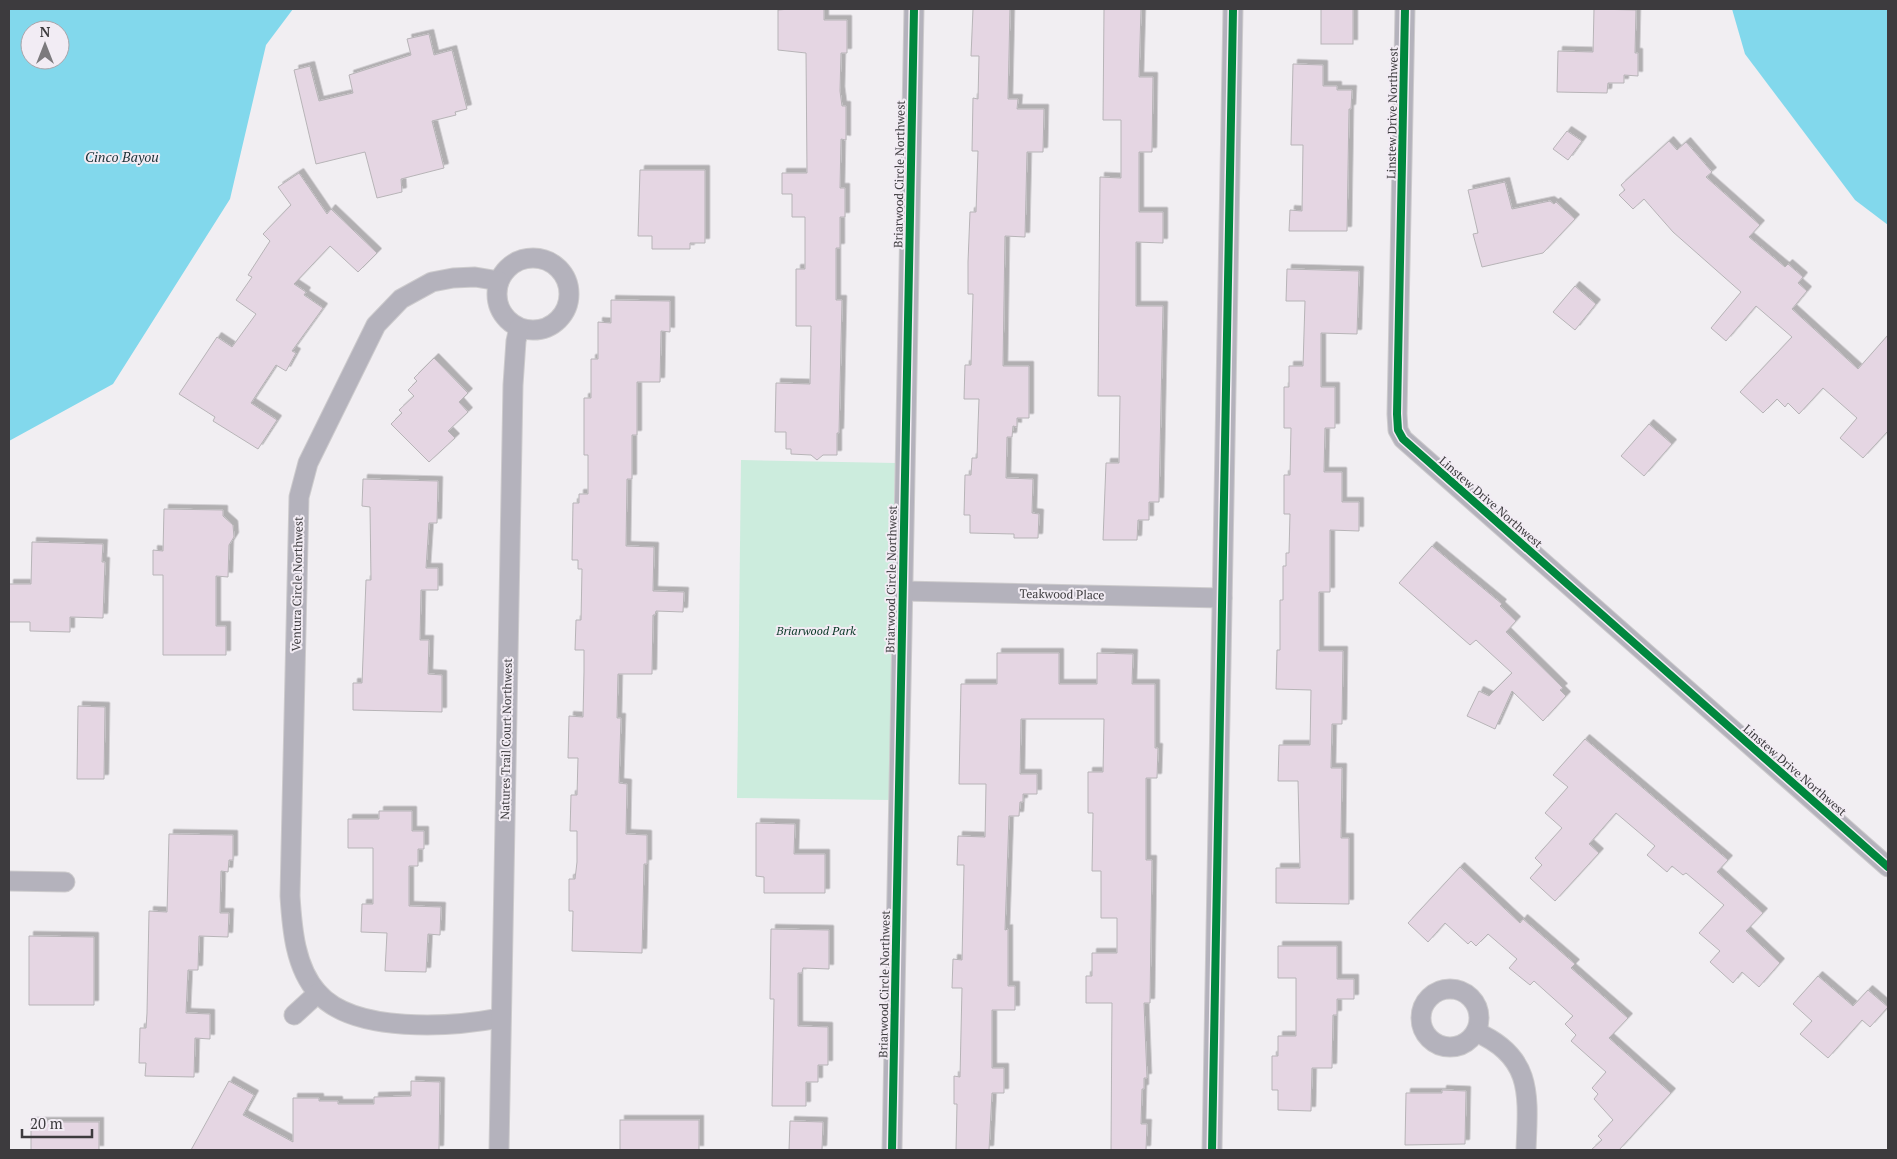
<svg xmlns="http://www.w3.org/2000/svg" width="1897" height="1159" font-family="'PT Serif',serif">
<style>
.green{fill:#ccecdd}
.water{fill:#82d8ec;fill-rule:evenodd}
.building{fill:#e5d6e3;stroke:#b7b4b7;filter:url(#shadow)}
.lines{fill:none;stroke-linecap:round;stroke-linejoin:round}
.minor-casing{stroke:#cdcbcd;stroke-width:21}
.minor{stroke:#b4b2bc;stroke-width:19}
.cycleway-casing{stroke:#f2ecf4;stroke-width:11}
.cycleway{stroke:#00873e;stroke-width:8}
.labels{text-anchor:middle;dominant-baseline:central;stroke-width:4;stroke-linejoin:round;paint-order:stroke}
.street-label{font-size:12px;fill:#3d3b3e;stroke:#f2ecf4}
.park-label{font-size:12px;font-style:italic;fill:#063523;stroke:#f2ecf4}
.water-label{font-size:14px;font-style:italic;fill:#1b3036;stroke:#f2ecf4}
</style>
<defs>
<filter id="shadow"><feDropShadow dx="4.5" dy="-4.5" stdDeviation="0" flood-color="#0004"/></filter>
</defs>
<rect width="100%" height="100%" fill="#f1eef2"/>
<polygon class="green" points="741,460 895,463 890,800 737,798"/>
<g class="water">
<path d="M 9,9 L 293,9 L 266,45 L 230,199 L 113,384 L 9,441 ZM 30,30 L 60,30 L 60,60 L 30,60 Z"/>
<polygon points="1732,9 1888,9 1888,225 1855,200 1745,54"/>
</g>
<g class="building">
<polygon points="790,9 824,9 824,20 847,20 847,53 841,53 840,91 842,106 846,106 846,140 841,139 840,188 845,188 845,217 840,217 840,248 836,248 836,300 842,300 839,433 837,433 837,455 823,455 817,460 811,455 791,454 791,449 786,449 786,432 775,432 776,383 810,384 811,326 796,326 796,269 805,269 805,217 792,217 792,194 782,194 782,173 807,173 806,53 778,50 778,10"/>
<polygon points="973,9 1010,9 1008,99 1018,99 1017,109 1044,109 1043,152 1027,152 1025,237 1005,236 1003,366 1029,366 1029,418 1017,418 1017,427 1013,426 1012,437 1007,437 1006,478 1033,479 1032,513 1039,514 1038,538 1014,538 1014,534 970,533 970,515 964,515 965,475 971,475 972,458 977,458 978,426 979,399 964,399 965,365 971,365 973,294 968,294 968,262 970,212 976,212 978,151 972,151 973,98 978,99 979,56 971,56"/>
<polygon points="1104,9 1141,9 1139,77 1153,77 1152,152 1139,152 1139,212 1163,212 1163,243 1136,242 1136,306 1163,306 1159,502 1149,502 1149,520 1138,520 1137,540 1103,540 1106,463 1119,463 1120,396 1098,396 1100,177 1121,178 1121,120 1103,120"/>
<rect x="1321" y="9" width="32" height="35"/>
<polygon points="1594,9 1636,10 1635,53 1638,53 1638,76 1624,75 1624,83 1608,83 1607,93 1557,92 1558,51 1593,52"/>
<polygon points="429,34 434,55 452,50 467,109 455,112 456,115 432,121 444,168 401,179 402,192 377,198 365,152 316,164 294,70 310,66 319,101 353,93 349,75 411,55 407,39"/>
<polygon points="1293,64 1323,65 1323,86 1337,86 1337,90 1352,90 1351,109 1349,109 1347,231 1289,231 1290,210 1302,211 1303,145 1291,145"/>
<polygon points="1567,131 1582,141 1568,160 1553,149"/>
<polygon points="1669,141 1677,150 1686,142 1712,172 1706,177 1760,225 1749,237 1785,267 1788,264 1803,277 1798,283 1807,291 1792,309 1858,369 1888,335 1888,431 1863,458 1840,438 1857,418 1823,388 1799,414 1788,403 1785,407 1777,399 1763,413 1740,392 1792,337 1756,306 1726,341 1711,328 1741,292 1673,232 1644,199 1633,209 1619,195 1625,190 1621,185"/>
<polygon points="640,170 705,170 705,243 690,243 690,249 652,249 652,236 638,236"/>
<polygon points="299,173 327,214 331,209 377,253 358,272 330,246 294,284 306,292 304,295 323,308 292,351 296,353 286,371 276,365 251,403 277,420 258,449 213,421 215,417 179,394 217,337 232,347 256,314 236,300 252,277 248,275 270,241 263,234 291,205 278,187"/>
<polygon points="1505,182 1512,209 1550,201 1554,204 1556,202 1575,219 1543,253 1482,267 1473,234 1478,233 1468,190"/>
<polygon points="1287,269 1359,271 1357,334 1321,333 1321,387 1335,387 1335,428 1325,428 1324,472 1342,472 1342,502 1359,502 1359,531 1330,530 1330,592 1319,592 1319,651 1343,651 1342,724 1332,724 1331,768 1342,768 1341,838 1349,838 1349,904 1276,903 1276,868 1300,868 1298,781 1278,781 1279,745 1310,745 1311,690 1276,689 1277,650 1280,650 1280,600 1283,600 1283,566 1286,566 1286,553 1289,553 1290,514 1284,514 1284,475 1290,475 1291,428 1284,428 1284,387 1289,387 1289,366 1303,366 1305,301 1286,301"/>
<polygon points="1575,286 1596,304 1575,330 1553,312"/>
<polygon points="611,300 670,301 670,332 661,331 660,382 637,382 637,435 632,435 632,479 627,479 626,546 654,547 653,591 684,592 683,612 656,611 655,615 653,615 652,674 618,674 617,718 621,718 619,783 627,784 626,834 647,835 647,864 644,864 642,953 572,951 573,911 569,911 569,879 575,879 577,862 577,831 570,831 571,795 577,795 578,758 568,758 569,716 583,717 584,672 584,650 575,650 576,620 581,620 582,569 578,569 578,560 572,560 573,503 579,503 579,494 588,494 588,455 584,455 584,398 591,398 591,359 598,359 598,322 611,323"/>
<polygon points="434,358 468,393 459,402 468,412 448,431 455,438 429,462 391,424 402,413 399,410 414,396 408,390 417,381 414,378"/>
<polygon points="1649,424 1672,444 1644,476 1621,456"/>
<polygon points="363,479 438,481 437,523 429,523 426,568 438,568 438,590 421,590 420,640 429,640 428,674 442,675 442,712 353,710 353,683 362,683 366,580 371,580 370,507 362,506"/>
<polygon points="164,509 223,510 223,516 233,525 234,537 229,545 228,577 216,576 216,626 226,626 226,655 163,655 163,575 153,575 153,550 163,551"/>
<polygon points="32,542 103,544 102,562 105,562 103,618 70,617 70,632 30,631 30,622 9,622 9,584 31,584"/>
<polygon points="1432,546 1502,604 1500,606 1516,621 1506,632 1563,688 1560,690 1566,696 1543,721 1512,691 1495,729 1467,716 1479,691 1489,696 1512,673 1476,640 1470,645 1399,583"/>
<polygon points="997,653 1059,653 1059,684 1097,684 1097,653 1133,654 1132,684 1155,684 1155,748 1158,748 1157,778 1146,778 1146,860 1152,860 1150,1003 1144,1003 1147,1078 1144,1078 1144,1089 1142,1089 1141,1124 1147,1124 1146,1150 1111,1150 1112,1003 1086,1003 1086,976 1092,976 1092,953 1117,953 1117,918 1101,918 1101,871 1092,871 1093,813 1088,813 1088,772 1103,772 1104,719 1021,719 1020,774 1037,774 1037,794 1023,794 1023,802 1020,802 1019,816 1009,816 1005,930 1008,929 1008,986 1015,986 1015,1010 992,1010 992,1068 1004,1068 1004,1093 992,1093 989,1150 956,1150 957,1104 954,1104 954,1076 960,1077 962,988 952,988 953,959 962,960 964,865 957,865 958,836 985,837 986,784 959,784 961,684 997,684"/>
<polygon points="78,706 105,707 104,779 77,779"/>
<polygon points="1585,739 1728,860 1717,872 1763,913 1746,931 1780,963 1759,987 1742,972 1733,983 1710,962 1720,951 1699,933 1724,905 1686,873 1683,875 1672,866 1667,872 1647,855 1655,846 1616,813 1589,844 1599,853 1555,901 1530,878 1542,865 1535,858 1562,828 1545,813 1568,787 1553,775"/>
<polygon points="379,811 412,811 412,831 424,831 424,849 418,849 418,866 409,866 409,906 441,907 440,935 428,934 426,972 385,971 387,933 361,932 362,904 373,904 373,848 348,848 348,819 379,819"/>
<polygon points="756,823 795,824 794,854 825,854 825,893 764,893 764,877 756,876"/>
<polygon points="169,834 233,835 233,860 229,860 228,872 221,871 220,913 229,913 228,937 199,936 198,970 188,970 186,1013 210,1014 210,1039 195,1038 194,1077 145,1076 146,1063 139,1063 140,1028 146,1028 147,1013 149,911 167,912"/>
<polygon points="1460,867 1520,923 1523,919 1575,964 1571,968 1628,1018 1609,1038 1671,1093 1619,1150 1591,1150 1602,1140 1598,1136 1613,1120 1594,1099 1598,1094 1592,1088 1606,1072 1571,1041 1576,1035 1565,1024 1573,1016 1534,981 1530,985 1509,968 1517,959 1488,934 1476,946 1471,941 1468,944 1445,923 1428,942 1408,923"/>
<polygon points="771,929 829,930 829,969 803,968 802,973 798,973 798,1026 828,1027 828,1065 818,1065 818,1082 806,1082 806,1106 772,1106 774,999 770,999"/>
<polygon points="29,936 94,937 94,1005 29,1005"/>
<polygon points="1278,946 1337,946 1337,979 1354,979 1354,999 1337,999 1337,1015 1333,1015 1332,1068 1312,1068 1311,1111 1278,1110 1278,1090 1272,1090 1272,1056 1278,1056 1278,1036 1296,1036 1296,978 1278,978"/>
<polygon points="1818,976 1853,1006 1868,990 1888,1007 1870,1027 1862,1020 1828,1058 1800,1034 1812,1021 1793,1004"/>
<polygon points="229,1081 254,1095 243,1115 293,1142 293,1098 319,1098 319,1101 338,1101 338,1104 374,1104 374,1097 411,1096 411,1081 440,1082 439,1150 191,1150"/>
<polygon points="1442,1090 1466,1091 1465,1144 1405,1145 1406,1093 1442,1093"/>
<rect x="620" y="1120" width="79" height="30"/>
<polygon points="790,1121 823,1122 822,1150 789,1150"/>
<rect x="31" y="1122" width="68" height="28"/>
</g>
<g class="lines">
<g class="minor-casing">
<g id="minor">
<polyline points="1405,9 1397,414 1398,430 1403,439 1888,867"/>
<circle cx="533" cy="294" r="36"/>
<path d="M 499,281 L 475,277 L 453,278 L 432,282 L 401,299 L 376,325 L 308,463 L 299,497 L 290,896 C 292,928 295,968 318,993 C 354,1034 452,1027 500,1018"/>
<polyline points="902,591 1222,598"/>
<polyline points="9,881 65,882"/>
<circle cx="1450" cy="1018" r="29"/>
<polyline points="294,1015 318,993"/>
<path d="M 1476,1032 C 1534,1057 1528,1097 1526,1150"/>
<polyline points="499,1150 513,385 516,341 519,328"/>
<polyline points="892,1150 914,9"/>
<polyline points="1212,1150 1233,9"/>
</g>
</g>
<use href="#minor" class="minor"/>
<g class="cycleway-casing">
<g id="cycleway">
<polyline points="1405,9 1397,414 1398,430 1403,439 1888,867"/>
<polyline points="892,1150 914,9"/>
<polyline points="1212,1150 1233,9"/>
</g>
</g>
<use href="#cycleway" class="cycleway"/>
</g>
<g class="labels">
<g class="street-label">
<text transform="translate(1392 113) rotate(-89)">Linstew Drive Northwest</text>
<text transform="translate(899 174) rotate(-89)">Briarwood Circle Northwest</text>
<text transform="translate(1491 502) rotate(41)">Linstew Drive Northwest</text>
<text transform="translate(891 579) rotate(-89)">Briarwood Circle Northwest</text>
<text transform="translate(297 584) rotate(-89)">Ventura Circle Northwest</text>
<text transform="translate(1062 594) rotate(1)">Teakwood Place</text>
<text transform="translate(506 739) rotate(-89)">Natures Trail Court Northwest</text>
<text transform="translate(1795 770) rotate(41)">Linstew Drive Northwest</text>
<text transform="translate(884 984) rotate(-89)">Briarwood Circle Northwest</text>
</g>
<g class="park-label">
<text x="816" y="630">Briarwood Park</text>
</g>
<g class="water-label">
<text x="122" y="156">Cinco Bayou</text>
</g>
</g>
<rect width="1897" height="1159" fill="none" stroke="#3d3b3e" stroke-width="20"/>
<g transform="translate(45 45)"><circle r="24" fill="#f2ecf4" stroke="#aaa5ab"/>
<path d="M0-4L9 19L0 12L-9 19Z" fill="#7c7a7d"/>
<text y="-8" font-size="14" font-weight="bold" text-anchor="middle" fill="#3d3b3e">N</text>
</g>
<path d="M22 1129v8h70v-8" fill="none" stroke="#3d3b3e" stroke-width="2.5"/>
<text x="30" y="1129" font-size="15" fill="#3d3b3e" stroke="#f2ecf4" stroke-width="4" paint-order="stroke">20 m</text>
</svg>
